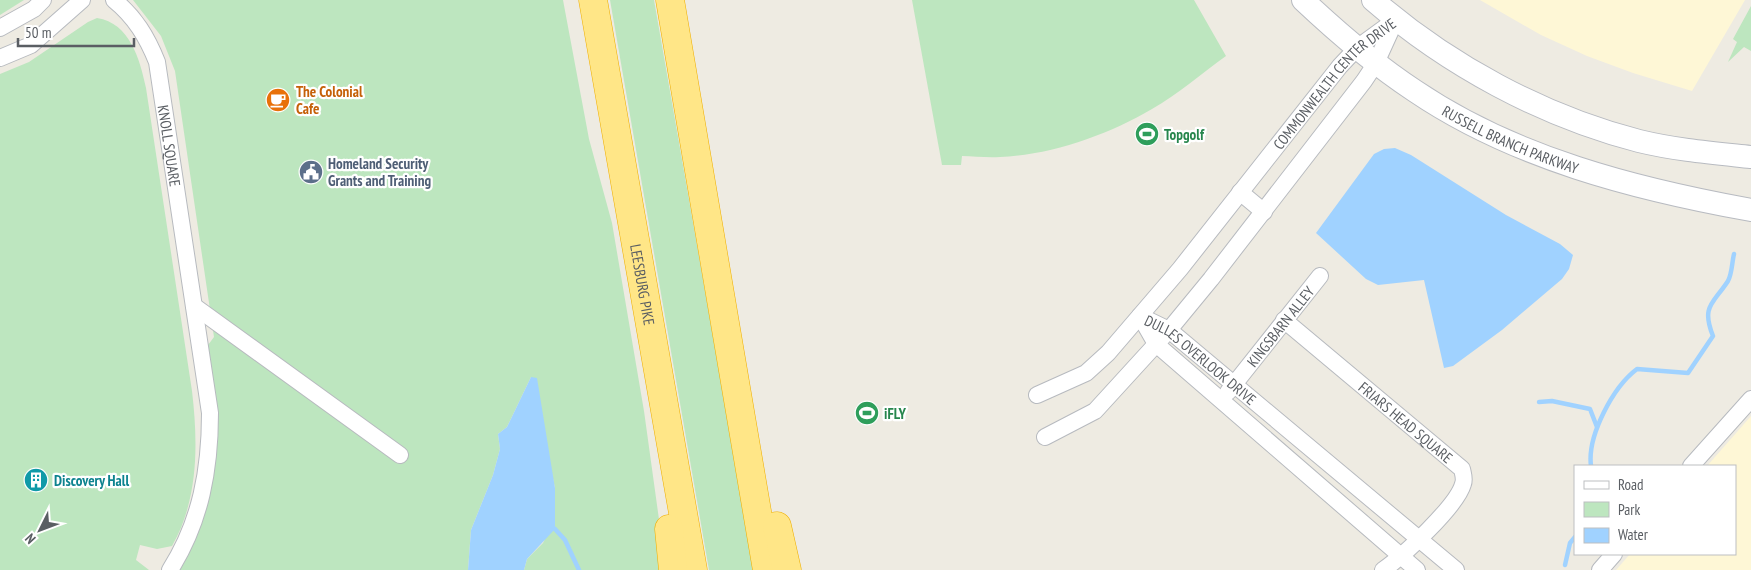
<svg xmlns="http://www.w3.org/2000/svg" width="1751" height="570" font-family="'PT Sans Narrow',sans-serif">
<style>
.commercial{fill:#fef7d6}
.green{fill:#bde6bf}
.water{fill:#a0d2ff}
.lines{fill:none;stroke-linecap:round;stroke-linejoin:round}
.stream{stroke:#a0d2ff;stroke-width:4.5}
.minor-casing{stroke:#b7babf;stroke-width:18}
.secondary-casing{stroke:#b8bbc1;stroke-width:24}
.motorway-casing{stroke:#efae00;stroke-width:29}
.minor{stroke:#fff;stroke-width:16}
.secondary{stroke:#fff;stroke-width:22}
.motorway{stroke:#ffe687;stroke-width:28}
.labels{text-anchor:middle;dominant-baseline:central;stroke-width:4.5;stroke-linejoin:round;paint-order:stroke}
.street-label{font-size:15px;fill:#5a5e63;stroke:#fff}
.food-label{font-size:15px;font-weight:bold;fill:#c56008;stroke:#fff;text-anchor:start}
.leisure-label{font-size:15px;font-weight:bold;fill:#27864d;stroke:#fff;text-anchor:start}
.service-label{font-size:15px;font-weight:bold;fill:#4e5e75;stroke:#fff;text-anchor:start}
.culture-label{font-size:15px;font-weight:bold;fill:#0d838f;stroke:#fff;text-anchor:start}
</style>
<rect width="100%" height="100%" fill="#eeebe2"/>
<g class="commercial">
<polygon points="1480,0 1745,0 1692,91 1633,73 1587,56 1541,35"/>
<polygon points="1751,416 1751,570 1616,570 1630,554 1735,554 1735,466 1707,466"/>
</g>
<g class="green">
<polygon points="0,0 24,0 0,15"/>
<polygon points="133,0 563,0 589,139 612,223 644,411 666,570 524,570 527,559 543,543 555,518 555,488 531,377 507,427 498,434 500,449 493,475 471,530 468,570 179,570 200,526 205,349 214,337 175,71 161,36"/>
<polygon points="610,0 654,0 754,570 709,570"/>
<path d="M 912,0 L 1194,0 L 1226,56 C 1201,74 1178,94 1152,109 C 1108,135 1051,155 1000,157 C 987,158 974,156 962,156 L 961,165 L 942,165 Z"/>
<polygon points="1751,6 1751,51 1744,47 1728,62 1737,42 1733,39"/>
<path d="M 97,18 C 130,23 140,60 146,88 L 192,391 C 198,442 199,499 172,546 L 157,549 L 140,545 L 136,560 L 149,570 L 0,570 L 0,74 L 29,62 L 88,22 Z"/>
</g>
<g class="water">
<polygon points="1395,148 1411,155 1506,215 1560,244 1573,255 1569,269 1562,279 1502,330 1453,366 1444,368 1424,280 1378,285 1366,279 1316,233 1374,154 1384,149"/>
<polygon points="531,377 537,378 555,488 555,529 527,559 524,570 468,570 471,530 493,475 500,449 498,434 507,427"/>
</g>
<g class="lines">
<g class="stream">
<polyline points="1539,402 1552,401 1590,409 1597,427"/>
<path d="M 1591,466 C 1587,436 1613,387 1637,369 L 1688,373 L 1713,336 C 1701,306 1713,304 1728,281 C 1732,274 1732,262 1734,254"/>
<polyline points="555,529 565,540 579,570"/>
<polyline points="1565,565 1570,543 1575,537"/>
</g>
<g class="minor-casing">
<g id="minor">
<path id="s1" d="M 114,0 C 135,17 147,37 157,62 L 210,413 C 210,469 201,521 170,570"/>
<polyline points="0,28 34,9 43,0"/>
<polyline points="0,58 31,45 82,0"/>
<polyline points="1240,192 1264,212"/>
<polyline points="194,306 400,455"/>
<path id="s2" d="M 1140,316 L 1169,330 L 1456,570"/>
<polyline points="1140,316 1156,344 1417,570"/>
<path id="s3" d="M 1284,320 L 1462,469 C 1463,474 1465,479 1463,484 C 1457,506 1403,556 1383,570"/>
<path id="s4" d="M 1228,392 L 1320,276"/>
<path id="s5" d="M 1037,395 L 1086,373 L 1108,353 L 1180,269 L 1340,66 L 1357,48 L 1394,21"/>
<polyline points="1045,437 1095,411 1169,330 1211,279 1364,81 1376,63 1396,19"/>
<polyline points="1691,466 1751,399"/>
<polyline points="1600,570 1614,554"/>
</g>
</g>
<g class="secondary-casing">
<g id="secondary">
<path id="s6" d="M 1303,0 C 1338,33 1374,64 1415,91 C 1514,158 1635,189 1751,210"/>
<path d="M 1373,0 C 1448,65 1542,116 1639,141 C 1676,150 1713,153 1751,157"/>
</g>
</g>
<g class="motorway-casing">
<g id="motorway">
<path id="s7" d="M 593,0 L 693,570"/>
<polyline points="670,0 767,570"/>
<polyline points="777,526 787,570"/>
<polyline points="669,529 673,570"/>
</g>
</g>
<use href="#minor" class="minor"/>
<use href="#secondary" class="secondary"/>
<use href="#motorway" class="motorway"/>
</g>
<defs>
<g id="cafe-disc" transform="scale(1.25)"><circle r="9.5" fill="#e8710a" stroke="#fff"/><path d="M-5.5-4.5H6V0H3Q3 3.5 0 3.5H-2.5Q-5.5 3.5-5.5 0ZM3-3.2v2h1.7v-2ZM-6 4.5H4V6H-6Z" fill="#fff"/></g>
<g id="stadium-disc" transform="scale(1.25)"><circle r="9.5" fill="#2e9e5b" stroke="#fff"/><path d="M0-5a6.5 5 0 1 0 0 10a6.5 5 0 1 0 0-10ZM-3.5-1.8h7v3.6h-7Z" fill="#fff"/></g>
<g id="civic-disc" transform="scale(1.25)"><circle r="9.5" fill="#5c6f8a" stroke="#fff"/><path d="M-.6-6.5H3V-4.5H.6V-3L4-1V1h2V6H-6V1h2V-1L-.6-3ZM-1.2 2.5V6h2.4V2.5Z" fill="#fff"/></g>
<g id="building-disc" transform="scale(1.25)"><circle r="9.5" fill="#0f9aa8" stroke="#fff"/><path d="M-4-6H4V6H1V3H-1V6H-4ZM-2.5-4.3h1.7v1.8h-1.7ZM.8-4.3h1.7v1.8H.8ZM-2.5-1h1.7V.8h-1.7ZM.8-1h1.7V.8H.8Z" fill="#fff"/></g>
</defs>
<g fill-rule="evenodd">
<use href="#cafe-disc" x="278" y="100"/>
<use href="#stadium-disc" x="1147" y="134"/>
<use href="#civic-disc" x="311" y="172"/>
<use href="#stadium-disc" x="867" y="413"/>
<use href="#building-disc" x="36" y="480"/>
</g>
<g class="labels">
<g class="street-label">
<text stroke="none"><textPath href="#s5" startOffset="436">COMMONWEALTH CENTER DRIVE</textPath></text>
<text stroke="none"><textPath href="#s6" startOffset="252">RUSSELL BRANCH PARKWAY</textPath></text>
<text stroke="none"><textPath href="#s1" startOffset="161">KNOLL SQUARE</textPath></text>
<text stroke="none"><textPath href="#s7" startOffset="289">LEESBURG PIKE</textPath></text>
<text stroke="none"><textPath href="#s4" startOffset="84">KINGSBARN ALLEY</textPath></text>
<text stroke="none"><textPath href="#s2" startOffset="75">DULLES OVERLOOK DRIVE</textPath></text>
<text stroke="none"><textPath href="#s3" startOffset="159">FRIARS HEAD SQUARE</textPath></text>
</g>
<g class="food-label">
<text x="296" y="91">The Colonial<tspan x="296" dy="17">Cafe</tspan></text>
</g>
<g class="leisure-label">
<text x="1164" y="134">Topgolf</text>
<text x="884" y="413">iFLY</text>
</g>
<g class="service-label">
<text x="328" y="163">Homeland Security<tspan x="328" dy="17">Grants and Training</tspan></text>
</g>
<g class="culture-label">
<text x="54" y="480">Discovery Hall</text>
</g>
</g>
<rect x="1574" y="465" width="162" height="90" fill="#ffffff" stroke="#bdbfc1"/>
<rect x="1584" y="481" width="25" height="8" fill="#ffffff" stroke="#bdbfc1"/>
<text x="1618" y="490" font-size="15" fill="#5a5e63">Road</text>
<rect x="1584" y="502" width="25" height="15" fill="#bde6bf" stroke="#bdbfc1"/>
<text x="1618" y="515" font-size="15" fill="#5a5e63">Park</text>
<rect x="1584" y="528" width="25" height="15" fill="#a0d2ff" stroke="#bdbfc1"/>
<text x="1618" y="540" font-size="15" fill="#5a5e63">Water</text>
<g transform="translate(40 530) rotate(228)" stroke="#ffffff" stroke-width="4" paint-order="stroke">
<path d="M0-4L9 19L0 12L-9 19Z" fill="#5a5e63"/>
<text y="-8" font-size="14" font-weight="bold" text-anchor="middle" fill="#5a5e63">N</text>
</g>
<path d="M18 38v8h116v-8" fill="none" stroke="#5a5e63" stroke-width="2.5"/>
<text x="25" y="38" font-size="15" fill="#5a5e63" stroke="#ffffff" stroke-width="4" paint-order="stroke">50 m</text>
</svg>
